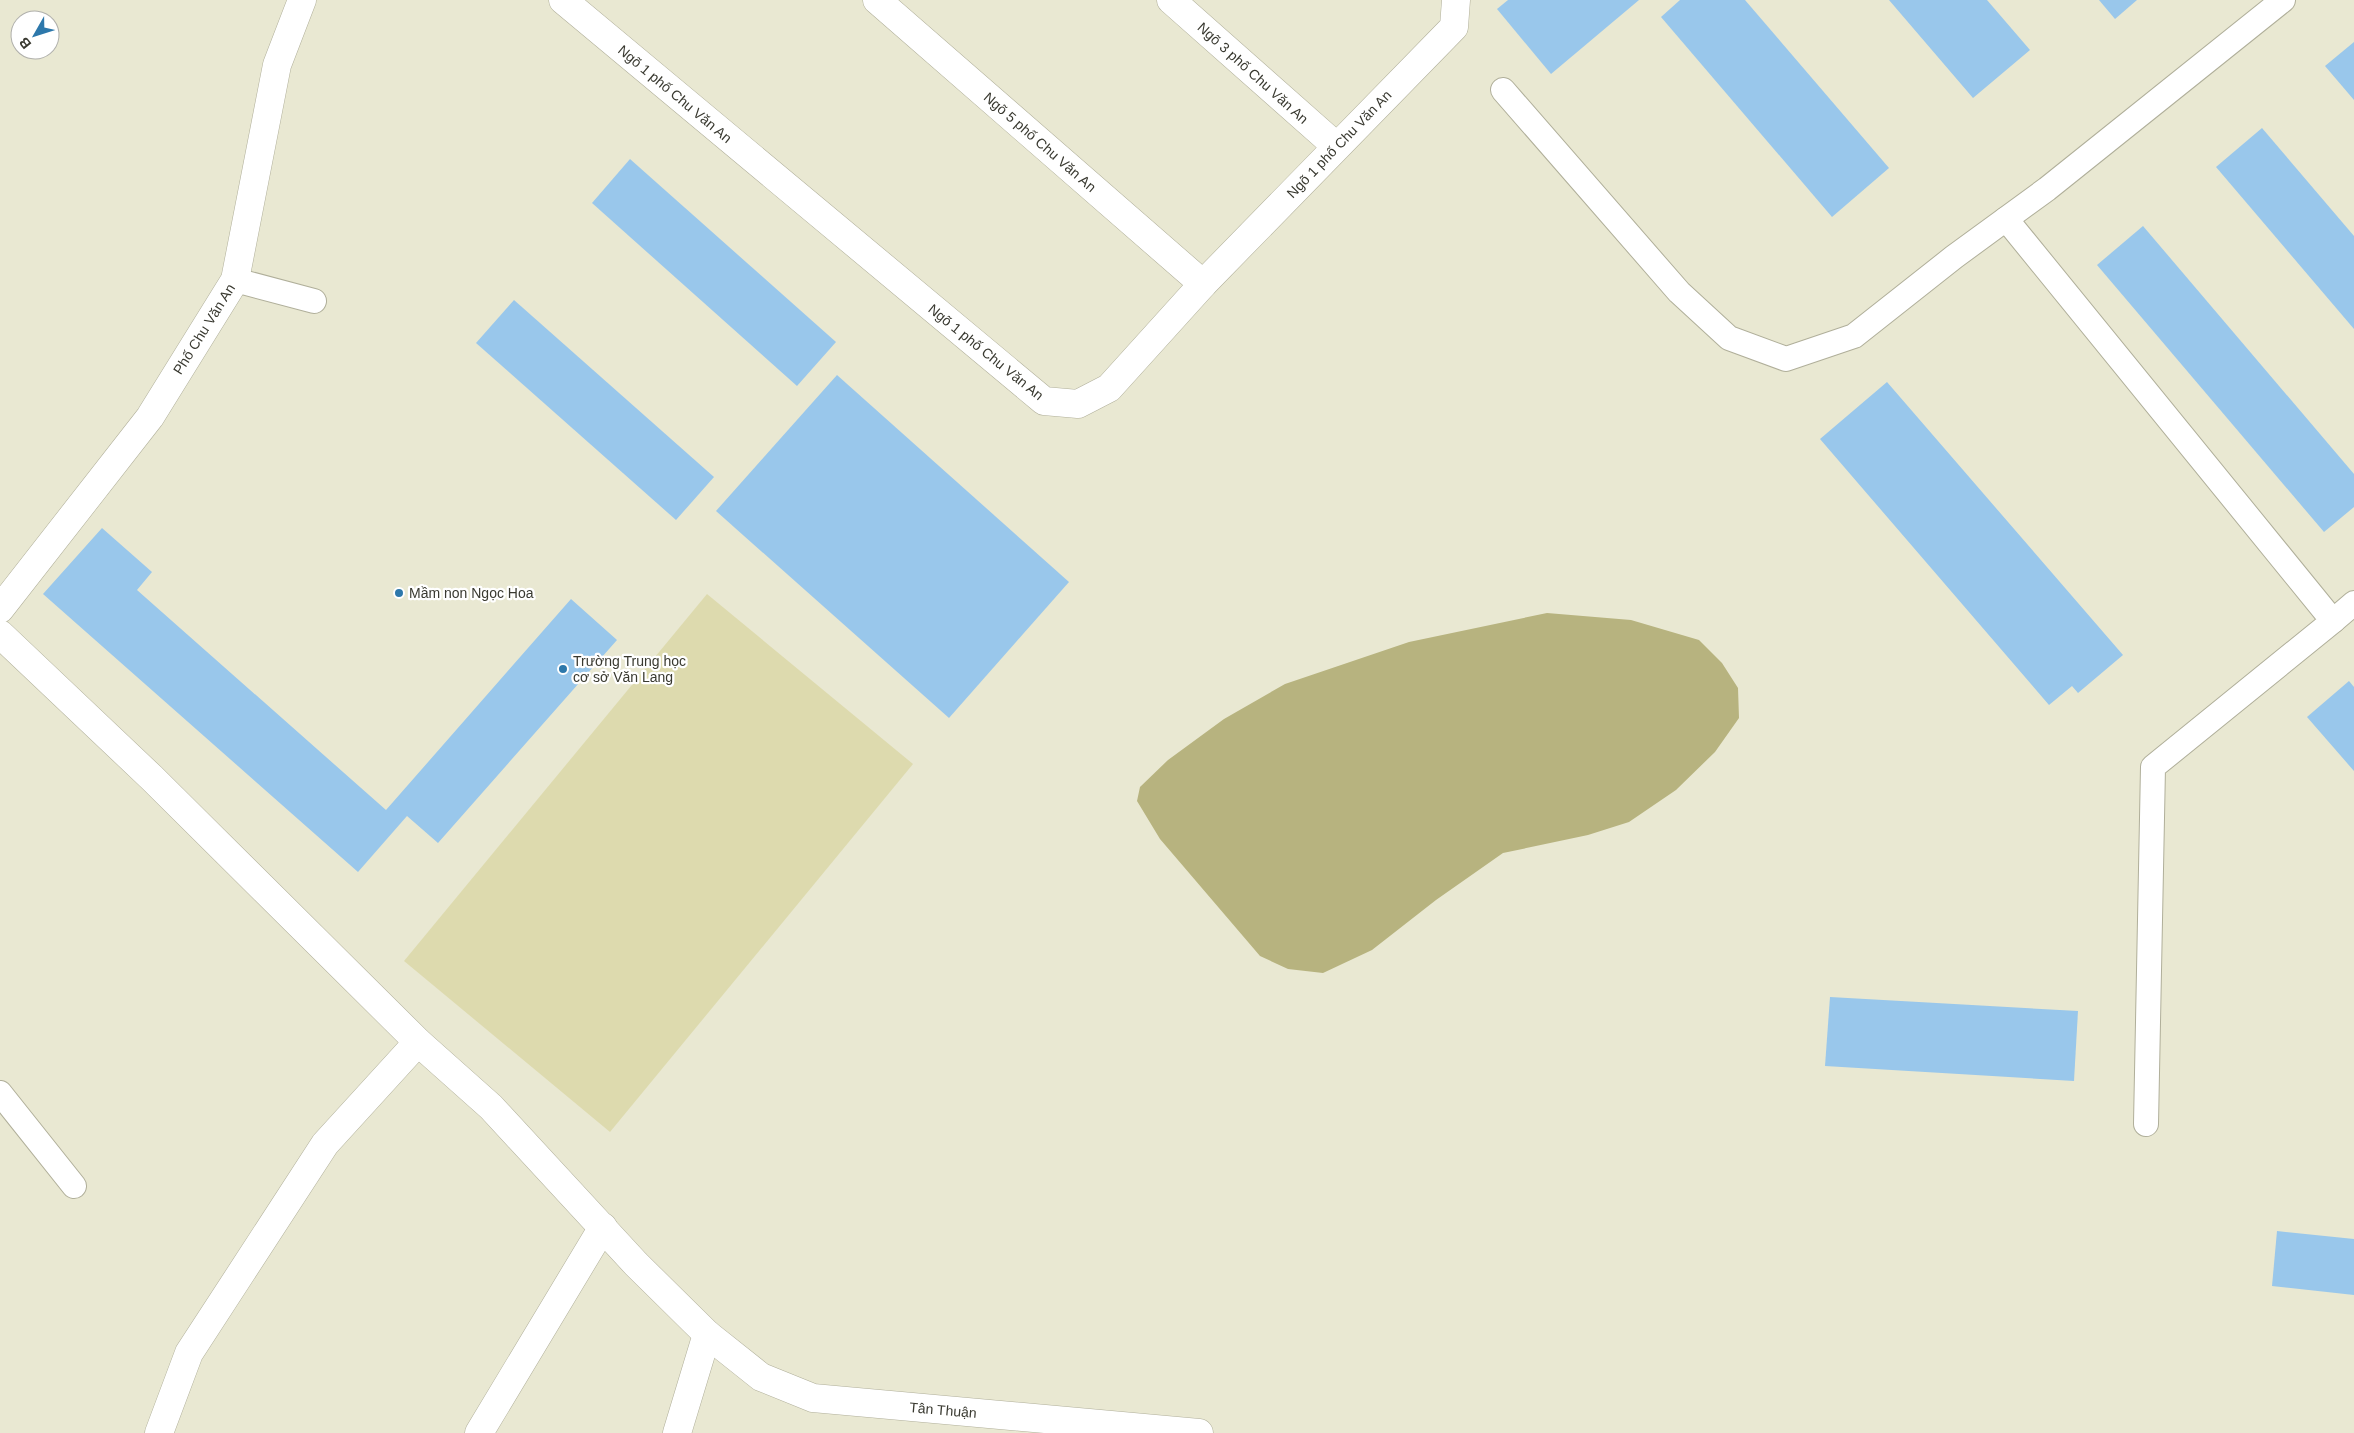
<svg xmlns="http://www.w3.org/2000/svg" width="2354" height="1433" font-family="Helvetica,sans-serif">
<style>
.pitch{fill:#dddaae}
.water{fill:#b7b37f}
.building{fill:#99c7eb}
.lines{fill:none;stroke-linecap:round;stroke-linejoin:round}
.lane-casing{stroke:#b0af9a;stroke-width:26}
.street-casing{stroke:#b0af9a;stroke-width:29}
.lane{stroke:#fff;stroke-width:24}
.street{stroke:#fff;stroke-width:28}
.poi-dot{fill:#2d78ab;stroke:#fff;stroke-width:2}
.labels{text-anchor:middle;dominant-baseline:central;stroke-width:4.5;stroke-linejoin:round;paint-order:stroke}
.street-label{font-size:14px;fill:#393930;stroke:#fff}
.poi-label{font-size:14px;fill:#393930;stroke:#fff;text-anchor:start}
</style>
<rect width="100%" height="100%" fill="#e9e8d2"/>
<polygon class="pitch" points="707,594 913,764 610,1132 404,961"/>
<polygon class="water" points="1547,613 1631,620 1699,640 1722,663 1738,688 1739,718 1715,752 1676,790 1629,822 1588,835 1503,853 1436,900 1372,950 1323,973 1288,969 1260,956 1160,839 1137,801 1140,787 1168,760 1224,719 1285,684 1409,642"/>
<g class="building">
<polygon points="1508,0 1639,0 1551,74 1497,9"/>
<polygon points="1680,0 1745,0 1889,168 1832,217 1661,17"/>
<polygon points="1889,0 1987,0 2030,50 1973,98"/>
<polygon points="2099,0 2137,0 2115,19"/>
<polygon points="2354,42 2354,100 2325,66"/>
<polygon points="2262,128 2354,236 2354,329 2216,167"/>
<polygon points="630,159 836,342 797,386 592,203"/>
<polygon points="2143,226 2354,474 2354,507 2324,532 2097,265"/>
<polygon points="514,300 714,477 676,520 476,343"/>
<polygon points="837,375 1069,582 949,718 716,511"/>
<polygon points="1887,382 2123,655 2078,693 2072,686 2049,705 1820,439"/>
<polygon points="102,528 152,572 137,590 386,810 571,599 617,640 438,843 407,816 358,872 43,594"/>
<polygon points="2349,681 2354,687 2354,771 2307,717"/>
<polygon points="1830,997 2078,1011 2074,1081 1825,1066"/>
<polygon points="2277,1231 2354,1239 2354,1295 2272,1286"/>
</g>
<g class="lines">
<g class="lane-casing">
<g id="lane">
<polyline points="1503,90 1679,292 1729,338 1786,359 1854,336 1954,257 2047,189 2283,0"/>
<polyline points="2006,219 2333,621 2153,767 2146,1124"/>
<polyline points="235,280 314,301"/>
<polyline points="2333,621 2354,603"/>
<polyline points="0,1093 74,1186"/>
</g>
</g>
<g class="street-casing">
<g id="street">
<polyline points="563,0 1044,401 1078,404 1109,388 1203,284 1454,27 1456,0"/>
<polyline points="877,0 1203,284"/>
<polyline points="1171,0 1336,146"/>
<polyline points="0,609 150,417 235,280 277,65 302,0"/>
<polyline points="0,634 152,778 418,1042 491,1107 636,1264 707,1334 677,1433"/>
<polyline points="707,1334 761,1377 813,1398 1199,1433"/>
<polyline points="159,1433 189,1353 325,1144 418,1042"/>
<polyline points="479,1433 603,1227"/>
</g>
</g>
<use href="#lane" class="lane"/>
<use href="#street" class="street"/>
</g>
<g class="poi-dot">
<circle cx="399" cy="593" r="5"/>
<circle cx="563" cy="669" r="5"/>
</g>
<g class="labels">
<g class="street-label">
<text transform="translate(1253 73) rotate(42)">Ngõ 3 phố Chu Văn An</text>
<text transform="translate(675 94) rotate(40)">Ngõ 1 phố Chu Văn An</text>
<text transform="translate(1040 142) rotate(41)">Ngõ 5 phố Chu Văn An</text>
<text transform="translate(1339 144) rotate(-46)">Ngõ 1 phố Chu Văn An</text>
<text transform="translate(204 329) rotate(-58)">Phố Chu Văn An</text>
<text transform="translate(986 352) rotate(39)">Ngõ 1 phố Chu Văn An</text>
<text transform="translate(943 1410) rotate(5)">Tân Thuận</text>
</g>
<g class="poi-label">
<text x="409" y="593">Mầm non Ngọc Hoa</text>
<text x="573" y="661">Trường Trung học<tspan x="573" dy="16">cơ sở Văn Lang</tspan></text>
</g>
</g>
<g transform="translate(35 35) rotate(231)"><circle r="24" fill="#ffffff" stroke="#b0b0ac"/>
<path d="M0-4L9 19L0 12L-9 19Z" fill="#2d78ab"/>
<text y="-8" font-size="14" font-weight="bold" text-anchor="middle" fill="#393930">B</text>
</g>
</svg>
